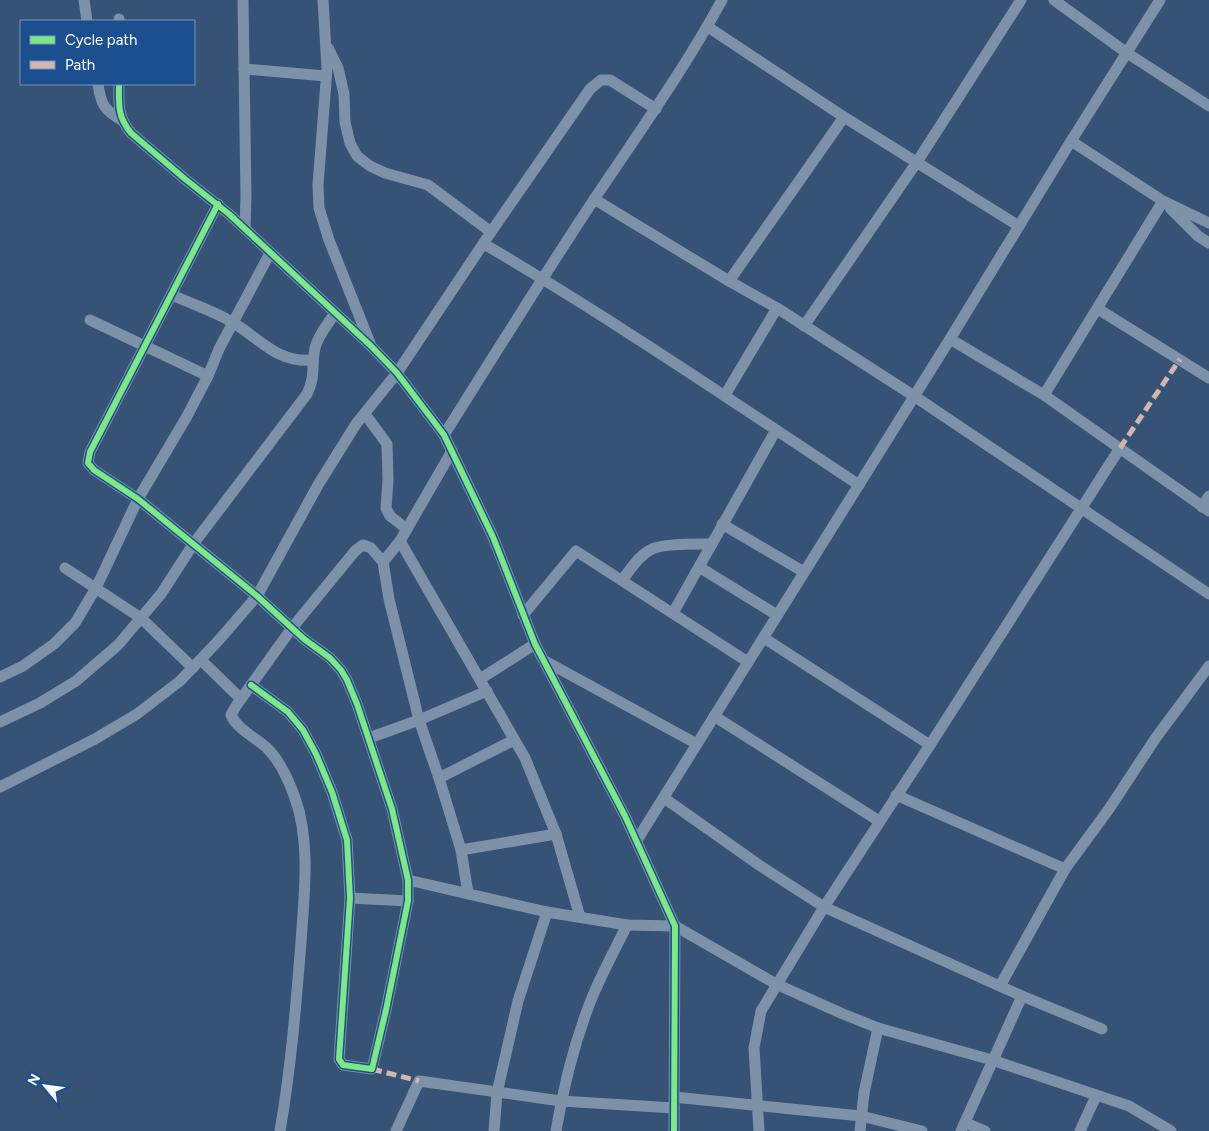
<svg xmlns="http://www.w3.org/2000/svg" width="1209" height="1131" font-family="Figtree,sans-serif">
<style>
.lines{fill:none;stroke-linecap:round;stroke-linejoin:round}
.street{stroke:#7d92a8;stroke-width:11}
.quiet{stroke:#d1b7ad;stroke-width:5;stroke-dasharray:10 5;stroke-linecap:butt}
.cycleway-casing{stroke:#1b4f8f;stroke-width:9}
.cycleway{stroke:#7ce984;stroke-width:6}
</style>
<rect width="100%" height="100%" fill="#365274"/>
<g class="lines">
<g class="street">
<polyline points="84,0 87,21"/>
<polyline points="243,0 246,196 245,228"/>
<polyline points="323,0 327,69 318,185 319,208 329,240 370,343"/>
<polyline points="1054,0 1127,53 1209,106"/>
<polyline points="119,19 119,21"/>
<polyline points="708,27 844,117 1019,226"/>
<polyline points="328,48 338,68 344,94 345,122 350,143 357,156 370,166 385,173 428,185 491,232"/>
<polyline points="244,69 326,76"/>
<path d="M 98,84 C 101,105 104,110 123,121"/>
<path d="M 119,84 C 119,104 117,116 131,133 L 185,179 L 229,214 L 371,346 L 397,373 L 444,435 L 493,537 L 535,644 L 625,816 L 675,926 L 674,1131"/>
<polyline points="1071,141 1163,201 1209,223"/>
<polyline points="594,199 729,281 777,308 914,396 1209,594"/>
<polyline points="218,204 90,452 88,463 94,470 138,499 257,596 304,639 330,658 341,670 347,680 357,704 392,809 408,880 408,901 386,1010 372,1069 343,1065 339,1059 350,898 347,840 332,792 316,754 303,730 288,712 251,685"/>
<polyline points="1170,208 1198,236 1209,243"/>
<path d="M 484,244 C 612,319 735,403 859,485"/>
<polyline points="729,281 844,117"/>
<path d="M 172,295 C 192,304 214,311 232,322 C 261,339 276,363 313,360"/>
<polyline points="1098,309 1209,378"/>
<polyline points="90,320 208,376"/>
<polyline points="804,326 917,162 1021,0"/>
<polyline points="950,339 1044,395 1209,511"/>
<polyline points="725,395 777,308"/>
<polyline points="1044,395 1163,201"/>
<polyline points="365,414 387,444 388,480 386,508 390,516 407,529"/>
<path d="M 444,435 C 493,357 542,278 593,201 C 637,135 684,70 722,0"/>
<polyline points="1202,507 1209,496"/>
<polyline points="722,524 804,572"/>
<polyline points="400,541 525,758 556,834 580,917"/>
<polyline points="383,562 400,541 452,451"/>
<polyline points="699,567 777,615"/>
<polyline points="65,568 141,618 193,668"/>
<path d="M 622,580 C 631,569 639,555 652,549 C 664,543 698,544 712,544"/>
<polyline points="673,613 776,430"/>
<polyline points="523,615 576,551 748,662"/>
<polyline points="764,638 930,745"/>
<polyline points="201,660 241,699"/>
<polyline points="545,661 697,744"/>
<polyline points="0,677 23,666 54,644 75,623 96,588 138,499 186,418 208,376 219,349 270,253"/>
<polyline points="480,679 535,644"/>
<polyline points="714,716 879,821"/>
<path d="M 0,722 L 40,703 L 76,681 L 118,645 L 161,594 L 194,543 L 307,394 C 316,376 311,366 315,348 C 318,335 328,324 335,313"/>
<polyline points="369,738 419,720 487,691"/>
<polyline points="439,778 514,740"/>
<polyline points="0,787 95,739 137,714 180,681 219,640 257,596 318,485 356,424 397,373 491,232 590,89 601,80 610,80 656,109"/>
<polyline points="896,795 1065,869"/>
<polyline points="664,798 759,865 824,907 1022,996 1102,1029"/>
<polyline points="637,840 950,339 1071,141 1160,0"/>
<polyline points="461,850 556,834"/>
<polyline points="408,880 547,912 627,925 675,926 776,984 843,1014 878,1028 992,1060 1129,1106 1171,1131"/>
<polyline points="350,898 408,901"/>
<polyline points="1000,986 1065,869 1109,809 1155,739 1209,666"/>
<polyline points="674,1097 861,1116 922,1131"/>
<polyline points="966,1123 985,1131"/>
<path d="M 280,1131 C 291,1068 296,1005 301,942 C 304,896 311,842 295,798 C 289,781 280,761 267,748 C 256,738 237,729 231,715 L 236,706 L 292,628 L 355,551 L 363,545 L 371,548 L 383,562 L 389,599 L 419,720 L 439,778 L 461,850 L 468,893"/>
<polyline points="396,1131 419,1081 561,1101 674,1108"/>
<polyline points="494,1131 497,1093 518,1001 547,912"/>
<path d="M 556,1131 C 563,1089 573,1048 588,1008 C 598,980 614,952 627,925"/>
<polyline points="759,1131 754,1048 761,1011 824,907 930,745 1120,448"/>
<polyline points="860,1131 864,1093 878,1028"/>
<polyline points="961,1131 1022,996"/>
<polyline points="1080,1131 1096,1096"/>
</g>
<g class="quiet">
<polyline points="1120,448 1180,359"/>
<polyline points="372,1069 419,1081"/>
</g>
<g class="cycleway-casing">
<g id="cycleway">
<path d="M 119,84 C 119,104 117,116 131,133 L 185,179 L 229,214 L 371,346 L 397,373 L 444,435 L 493,537 L 535,644 L 625,816 L 675,926 L 674,1131"/>
<polyline points="218,204 90,452 88,463 94,470 138,499 257,596 304,639 330,658 341,670 347,680 357,704 392,809 408,880 408,901 386,1010 372,1069 343,1065 339,1059 350,898 347,840 332,792 316,754 303,730 288,712 251,685"/>
</g>
</g>
<use href="#cycleway" class="cycleway"/>
</g>
<rect x="20" y="20" width="175" height="65" fill="#1b4f8f" stroke="#7695bc"/>
<rect x="30" y="36" width="25" height="8" fill="#7ce984" stroke="#7695bc"/>
<text x="65" y="45" font-size="15" fill="#ffffff">Cycle path</text>
<rect x="30" y="61" width="25" height="8" fill="#d1b7ad" stroke="#7695bc"/>
<text x="65" y="70" font-size="15" fill="#ffffff">Path</text>
<g transform="translate(45 1086) rotate(299)" stroke="#1b4f8f" stroke-width="4" paint-order="stroke">
<path d="M0-4L9 19L0 12L-9 19Z" fill="#ffffff"/>
<text y="-8" font-size="14" font-weight="bold" text-anchor="middle" fill="#ffffff">N</text>
</g>
</svg>
